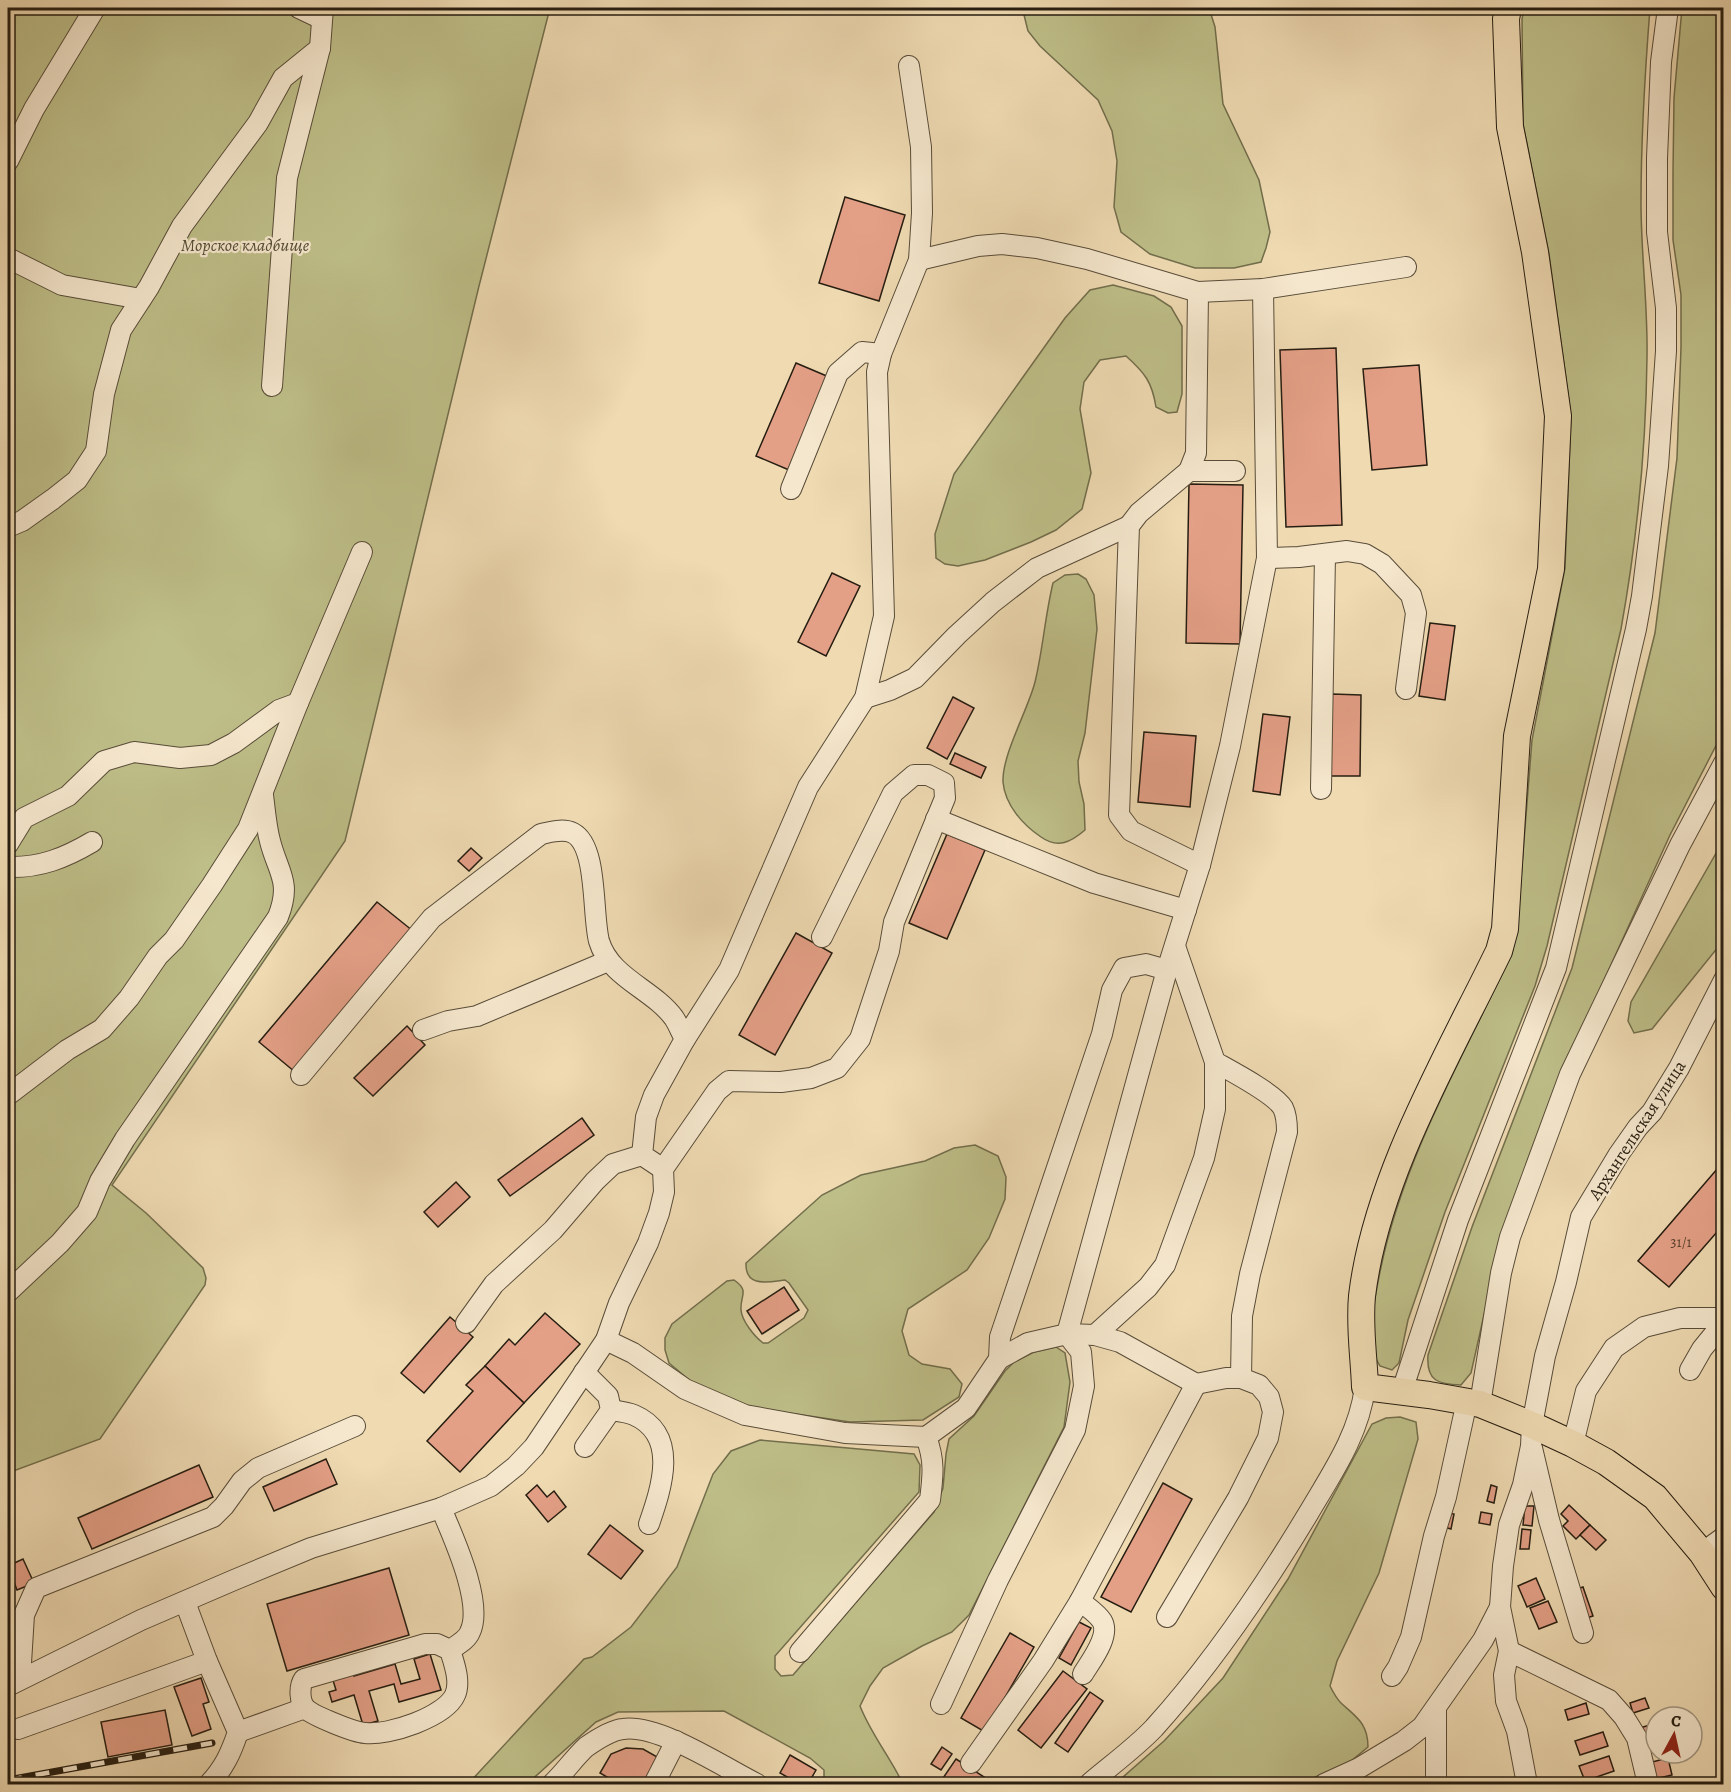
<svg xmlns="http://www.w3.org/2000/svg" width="1731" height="1792" font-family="Alegreya,serif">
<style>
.green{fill:#bebe88;stroke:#726e4c;stroke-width:1.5}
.building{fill:#e4a087;stroke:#261d11;stroke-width:1.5}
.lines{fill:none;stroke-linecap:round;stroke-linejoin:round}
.minor-casing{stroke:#584c39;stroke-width:22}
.major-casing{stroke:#261d11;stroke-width:28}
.minor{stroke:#f5e7cd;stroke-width:20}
.major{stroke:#efdab2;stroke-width:26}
.rail-casing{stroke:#261d11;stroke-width:7}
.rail{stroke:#f5e7cd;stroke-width:4.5;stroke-dasharray:14;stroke-linecap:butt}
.labels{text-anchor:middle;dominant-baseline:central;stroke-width:4.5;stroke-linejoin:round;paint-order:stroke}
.number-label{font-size:15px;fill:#563e2e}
.park-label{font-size:18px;font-style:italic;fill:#544d35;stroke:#f5e7cd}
.street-label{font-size:18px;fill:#261d11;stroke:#f5e7cd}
</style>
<rect width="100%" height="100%" fill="#efdab2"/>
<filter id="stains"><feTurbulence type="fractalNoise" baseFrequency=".00333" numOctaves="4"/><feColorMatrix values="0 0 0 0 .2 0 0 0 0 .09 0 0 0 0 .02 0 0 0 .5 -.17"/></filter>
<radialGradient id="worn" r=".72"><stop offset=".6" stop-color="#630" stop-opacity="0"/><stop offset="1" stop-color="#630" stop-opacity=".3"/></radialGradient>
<g class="green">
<polygon points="8,8 550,8 479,286 345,841 112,1185 146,1213 203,1268 206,1278 205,1285 100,1439 8,1473"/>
<polygon points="1030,8 1209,8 1215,27 1223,104 1259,180 1270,232 1266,248 1261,262 1234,268 1195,268 1150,254 1121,232 1114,207 1117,161 1112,131 1098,100 1040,46 1028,31 1024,15"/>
<path d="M 1524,8 L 1650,8 C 1645,72 1641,138 1641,203 C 1641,254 1648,306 1647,357 C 1646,448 1637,540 1621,629 L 1547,946 L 1535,986 L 1445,1212 L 1408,1320 L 1399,1363 L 1392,1370 L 1380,1366 C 1377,1361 1374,1355 1373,1349 C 1369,1324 1375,1297 1380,1272 C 1402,1161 1463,1056 1512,954 L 1517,929 L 1532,740 L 1565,568 L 1571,416 L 1549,254 L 1523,124 L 1522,19 Z"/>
<path d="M 1682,8 L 1718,8 L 1724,34 L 1723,732 L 1670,835 L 1566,1064 L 1495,1266 L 1471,1373 L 1461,1385 C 1439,1384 1426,1382 1428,1355 L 1472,1227 L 1572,968 L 1655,633 L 1677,458 L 1681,347 L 1681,295 L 1673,240 L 1673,172 L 1674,98 Z"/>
<path d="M 1113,285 L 1154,296 L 1171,307 L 1182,326 L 1182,394 L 1177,412 L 1168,413 L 1156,407 C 1152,382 1145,373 1126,356 L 1100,360 L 1084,382 L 1080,409 L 1091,473 L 1082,509 L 1056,530 L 1031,542 L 985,560 L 958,566 L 945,564 L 936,558 L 935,534 L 954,474 L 1065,318 L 1090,290 Z"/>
<path d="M 1078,574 L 1086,579 L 1094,595 L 1097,629 L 1085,733 L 1078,761 L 1079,782 L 1084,804 L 1085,830 C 1071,842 1058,849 1041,837 C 1023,825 1005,805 1003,782 C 1002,754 1028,710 1035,682 C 1043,649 1045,616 1053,583 L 1065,575 Z"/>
<polygon points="1723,841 1723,941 1652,1029 1634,1033 1628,1021 1631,1002"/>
<path d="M 975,1145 L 998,1156 L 1006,1177 L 1005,1199 L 989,1238 L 967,1270 L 908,1309 L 902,1331 L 909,1355 L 922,1364 L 950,1369 L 962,1384 L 959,1397 L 923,1420 L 850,1422 L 749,1407 L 693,1383 L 669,1363 L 665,1350 L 665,1338 L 672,1324 L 727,1281 L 734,1280 C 750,1291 740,1295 741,1310 C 742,1321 754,1336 763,1343 L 768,1343 L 804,1318 L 808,1310 L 789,1283 L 785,1280 C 768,1282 745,1288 746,1263 L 822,1195 L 861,1175 L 925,1161 L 954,1148 Z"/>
<path d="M 1056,1347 L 1065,1353 L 1070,1382 L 1064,1427 L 969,1615 L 952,1632 L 922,1646 L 883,1668 L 870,1686 L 860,1706 C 871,1734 890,1757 903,1784 L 824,1784 L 824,1770 L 810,1758 L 724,1711 L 618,1712 L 596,1722 L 527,1784 L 468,1784 L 584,1659 L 592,1657 L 631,1627 L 677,1567 L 713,1474 L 731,1451 L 760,1440 L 914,1454 L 920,1465 L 919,1492 L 775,1656 L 775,1669 L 781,1676 L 793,1675 L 934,1512 L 943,1488 L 946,1454 L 949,1439 L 974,1416 L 1005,1371 L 1014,1362 L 1034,1352 Z"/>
<path d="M 1400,1417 L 1416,1422 L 1418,1439 L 1379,1573 L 1337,1661 L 1330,1686 C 1333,1692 1336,1698 1341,1703 C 1356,1717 1368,1723 1368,1747 L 1351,1761 L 1300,1784 L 1115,1784 L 1164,1741 L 1223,1678 L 1288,1579 L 1372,1424 L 1386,1418 Z"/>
</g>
<g class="building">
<polygon points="845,197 905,215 879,301 819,283"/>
<polygon points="1336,348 1342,525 1286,527 1280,350"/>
<polygon points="796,363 829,377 789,470 756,456"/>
<polygon points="1419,365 1427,465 1372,470 1363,369"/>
<polygon points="1189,484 1243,485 1240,644 1186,643"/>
<polygon points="832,573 860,586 826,656 798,642"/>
<polygon points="1430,623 1455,626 1445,700 1419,696"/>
<polygon points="1332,694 1361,695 1360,776 1330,776"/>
<polygon points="953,697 974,708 947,759 927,748"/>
<polygon points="1263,714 1290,717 1280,795 1253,791"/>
<polygon points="1144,732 1196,736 1190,807 1138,802"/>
<polygon points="955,753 986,767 981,778 950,764"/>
<polygon points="947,834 985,850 947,939 909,923"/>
<polygon points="471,848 482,858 469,871 458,861"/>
<polygon points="377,902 413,931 295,1072 259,1042"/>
<polygon points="796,933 832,953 775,1055 739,1035"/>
<polygon points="407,1026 425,1045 373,1096 354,1078"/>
<polygon points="582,1118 594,1135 510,1196 498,1180"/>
<polygon points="1724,1161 1724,1224 1669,1287 1638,1261"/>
<polygon points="456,1182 470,1197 438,1227 424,1212"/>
<polygon points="784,1287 799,1310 762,1334 747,1311"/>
<polygon points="545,1313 580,1344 524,1403 485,1366 509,1339 515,1345"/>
<polygon points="450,1317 473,1337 424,1393 401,1373"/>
<polygon points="485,1366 524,1403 460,1472 427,1441 473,1391 466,1385"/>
<polygon points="326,1459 337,1484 274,1511 263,1487"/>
<polygon points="199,1465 213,1497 92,1549 78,1518"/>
<polygon points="1163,1483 1192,1499 1131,1612 1101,1597"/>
<polygon points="537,1485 547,1497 554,1491 566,1507 548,1522 526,1495"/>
<polygon points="1491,1485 1497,1487 1494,1503 1487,1501"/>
<polygon points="1569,1505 1590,1525 1576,1539 1563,1526 1568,1521 1561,1514"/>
<polygon points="1525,1506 1534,1506 1532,1526 1523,1525"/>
<polygon points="1481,1512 1492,1514 1490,1525 1479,1523"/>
<polygon points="1448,1513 1454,1514 1451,1529 1444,1527"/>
<polygon points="610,1525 643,1551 621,1579 588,1554"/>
<polygon points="1590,1525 1606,1540 1596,1550 1580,1535"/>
<polygon points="1522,1529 1531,1530 1529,1549 1520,1549"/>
<polygon points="23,1559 34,1583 17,1590 8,1566"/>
<polygon points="389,1568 409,1635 287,1671 267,1604"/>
<polygon points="1536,1578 1545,1599 1527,1607 1518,1586"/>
<polygon points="1583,1587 1593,1616 1583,1619 1574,1590"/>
<polygon points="1548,1601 1557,1622 1539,1629 1530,1608"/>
<polygon points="1079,1622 1091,1628 1071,1665 1059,1658"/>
<polygon points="1010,1633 1034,1647 985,1732 961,1718"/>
<polygon points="430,1654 441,1690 399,1702 394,1684 369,1691 378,1721 363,1725 354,1695 332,1702 329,1692 336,1690 332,1677 353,1671 354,1676 395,1664 401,1684 420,1679 414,1659"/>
<polygon points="1063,1671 1087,1689 1041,1748 1018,1730"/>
<polygon points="201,1678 209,1702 203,1704 211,1729 192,1736 174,1687"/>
<polygon points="1090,1692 1103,1701 1068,1752 1055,1743"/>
<polygon points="1645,1698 1649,1708 1633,1713 1630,1703"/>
<polygon points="1586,1703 1589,1714 1568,1720 1565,1710"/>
<polygon points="165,1710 172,1745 108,1757 101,1722"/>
<polygon points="1656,1723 1656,1734 1644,1738 1640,1728"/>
<polygon points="1603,1732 1608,1746 1580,1755 1575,1741"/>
<polygon points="942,1747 952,1754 941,1770 931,1764"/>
<polygon points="626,1748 643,1749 659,1758 644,1784 619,1784 600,1773 611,1754"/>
<polygon points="790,1755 816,1770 808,1784 800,1780 798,1783 780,1773"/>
<polygon points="1609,1756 1614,1771 1585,1781 1579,1766"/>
<polygon points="1668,1758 1672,1775 1655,1779 1652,1762"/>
<polygon points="956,1759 995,1784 939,1784"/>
</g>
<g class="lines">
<g class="minor-casing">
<g id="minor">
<polyline points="299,8 322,19"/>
<polyline points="8,161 34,109 95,8"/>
<polyline points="8,258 62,285 141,299"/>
<polyline points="919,260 978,246 1002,244 1037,248 1087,259 1198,292 1263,289 1406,267"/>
<polyline points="272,386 287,178 320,48"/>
<polyline points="1189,471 1196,453 1198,292"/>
<polyline points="791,489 838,373 862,352 881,354"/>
<polyline points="8,527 22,521 53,499 77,480 96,451 104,394 121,330 149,287 182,226 258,123 283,78 320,48 323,8"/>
<polyline points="1267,558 1299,557 1347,551 1365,554 1382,564 1411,595 1416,613 1406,689"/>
<polyline points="865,698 890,690 915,678 957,635 993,602 1037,568 1129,526"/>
<polyline points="298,703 362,552"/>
<polyline points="1321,789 1325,555"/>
<polyline points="936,819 1094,883 1186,910"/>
<polyline points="8,844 24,818 68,796 104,761 134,752 180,758 211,755 234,743 279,710 298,703 248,829 212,885 174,940 158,956 129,998 102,1029 67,1050 8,1095"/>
<polyline points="1200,865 1131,831 1119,815 1129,526 1139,513 1189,471 1235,471"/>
<path d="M 8,867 C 40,868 65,858 92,842"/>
<polyline points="423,1030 448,1021 477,1016 608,961"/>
<polyline points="685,1039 729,970 808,787 865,698 884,616 877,372 881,354 919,260 922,213 921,147 909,66"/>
<path d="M 1215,1062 C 1231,1071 1275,1094 1283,1108 C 1287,1116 1287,1125 1287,1132 L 1250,1274 L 1242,1316 L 1241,1378"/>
<path d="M 301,1075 L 432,918 L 541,834 C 551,832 563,828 573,833 C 598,846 592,914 599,941 C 610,978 653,989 674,1018 C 678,1024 681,1032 685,1039 L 654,1095 L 646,1117 L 642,1155 L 663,1169"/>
<path d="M 8,1292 L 60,1243 L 87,1212 L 100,1181 L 125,1139 L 278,917 C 292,881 278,873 270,841 C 266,826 265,810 263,795"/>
<polyline points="466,1323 494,1284 553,1230 595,1181 613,1164 642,1155"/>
<polyline points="1067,1334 1095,1335 1120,1342 1196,1384 1226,1378 1241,1378 1259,1385 1269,1397 1273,1412 1268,1438 1238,1498 1167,1617"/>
<polyline points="1095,1335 1148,1287 1165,1265 1204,1158 1215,1109 1215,1062 1175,946"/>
<polyline points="606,1340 633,1353 685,1389 745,1415 845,1433 926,1437 966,1408 999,1359 1028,1343 1067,1334 1167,970 1200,865 1230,746 1267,558 1263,289"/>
<polyline points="999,1359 1000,1337 1102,1034 1112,990 1124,968 1146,964 1167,970"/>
<polyline points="1690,1370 1702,1349 1724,1322"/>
<polyline points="584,1372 608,1396 611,1410 585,1447"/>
<polyline points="1402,1391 1458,1220 1556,968 1636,629 1642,596 1658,466 1666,351 1666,308 1657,232 1657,158 1661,62 1668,8"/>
<polyline points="1480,1404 1501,1273 1510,1237 1570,1074 1680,845 1724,763"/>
<path d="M 611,1410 C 618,1411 627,1412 634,1415 C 680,1435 661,1489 649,1524"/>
<polyline points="1573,1444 1586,1391 1614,1348 1644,1327 1680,1318 1724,1318"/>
<polyline points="1532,1448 1549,1520 1583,1633"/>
<path d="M 441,1508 C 453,1537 484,1603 470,1632 C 467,1640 457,1645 450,1650 C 454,1663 461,1682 455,1695 C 445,1717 388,1736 365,1733 C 353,1732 314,1716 306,1709 C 299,1702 299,1686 304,1679 L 425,1644 L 437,1644 L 450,1650"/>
<polyline points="1702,1553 1724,1537"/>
<path d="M 1080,1601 C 1087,1607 1097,1613 1102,1621 C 1111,1636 1090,1662 1083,1674"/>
<path d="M 185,1602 L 207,1661 L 238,1732 C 231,1753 224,1768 209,1784"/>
<polyline points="1509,1651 1609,1700 1624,1717 1637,1738 1648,1784"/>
<path d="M 800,1652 L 930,1500 C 933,1476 935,1460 926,1437"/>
<polyline points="1392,1676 1398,1667 1411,1637 1434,1536 1446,1497 1467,1401"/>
<polyline points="20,1679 24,1615 36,1588 213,1517 224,1506 242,1481 258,1468 355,1426"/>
<polyline points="8,1686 141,1620 234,1580 311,1548 441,1508 491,1486 516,1466 534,1447 606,1340 619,1303 648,1243 659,1213 664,1192 663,1169 717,1091 729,1081 781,1082 811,1078 837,1068 860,1039 889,951 894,922 945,798 944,783 928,775 914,775 893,793 822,937"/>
<polyline points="941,1704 998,1580 1075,1430 1084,1386 1081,1352 1067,1334"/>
<polyline points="1436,1709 1436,1784"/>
<polyline points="18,1729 207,1661"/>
<polyline points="238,1732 305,1708"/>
<polyline points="971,1763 1043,1661 1080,1601 1196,1384"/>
<path d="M 552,1784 C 564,1773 574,1758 586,1747 C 596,1740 611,1730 623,1729 C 659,1724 723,1767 757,1784"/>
<polyline points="654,1784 676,1741"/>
<path d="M 1089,1784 C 1110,1766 1135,1748 1154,1728 C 1212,1664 1264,1587 1308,1514 C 1332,1473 1359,1435 1365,1387"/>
<polyline points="1324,1784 1359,1768 1404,1741 1422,1727 1483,1640 1500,1607"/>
<polyline points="1527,1784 1517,1731 1506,1701 1504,1675 1509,1651 1500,1607 1503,1566 1509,1525 1523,1485 1531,1446 1532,1425 1545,1356 1566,1282 1581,1217 1619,1154 1638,1127 1652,1112 1679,1068 1724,980"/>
</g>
</g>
<g class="major-casing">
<path id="major" d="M 1508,8 L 1506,19 L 1510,127 L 1535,252 L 1558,416 L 1551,569 L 1517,736 L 1505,929 L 1499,951 C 1447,1058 1376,1178 1362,1296 C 1359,1327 1364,1357 1365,1387 L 1429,1395 L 1480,1404 L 1532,1425 L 1573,1444 L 1606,1462 L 1655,1497 L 1702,1553 L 1724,1587"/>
</g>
<use href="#minor" class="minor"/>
<use href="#major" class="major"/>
<g class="rail-casing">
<polyline id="rail" points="8,1780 212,1743"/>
</g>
<use href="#rail" class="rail"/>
</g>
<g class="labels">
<g class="number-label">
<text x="1681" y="1242">31/1</text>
</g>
<g class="park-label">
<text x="245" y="245">Морское кладбище</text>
</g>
<g class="street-label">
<text transform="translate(1637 1130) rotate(-57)">Архангельская улица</text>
</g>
</g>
<rect width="1731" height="1792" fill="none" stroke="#efdab2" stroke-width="30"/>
<rect x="9" y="9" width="1713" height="1774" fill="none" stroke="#261d11" stroke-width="3"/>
<rect x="15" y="15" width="1701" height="1762" fill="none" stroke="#261d11" stroke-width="1.5"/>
<g transform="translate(1674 1735) rotate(8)"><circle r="28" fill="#f5e7cd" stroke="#a29682" stroke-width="1.5"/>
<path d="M0-4.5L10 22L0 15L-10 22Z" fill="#8f2418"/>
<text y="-9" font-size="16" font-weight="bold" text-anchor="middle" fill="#261d11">С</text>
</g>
<rect width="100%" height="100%" filter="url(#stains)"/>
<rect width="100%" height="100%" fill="url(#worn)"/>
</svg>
